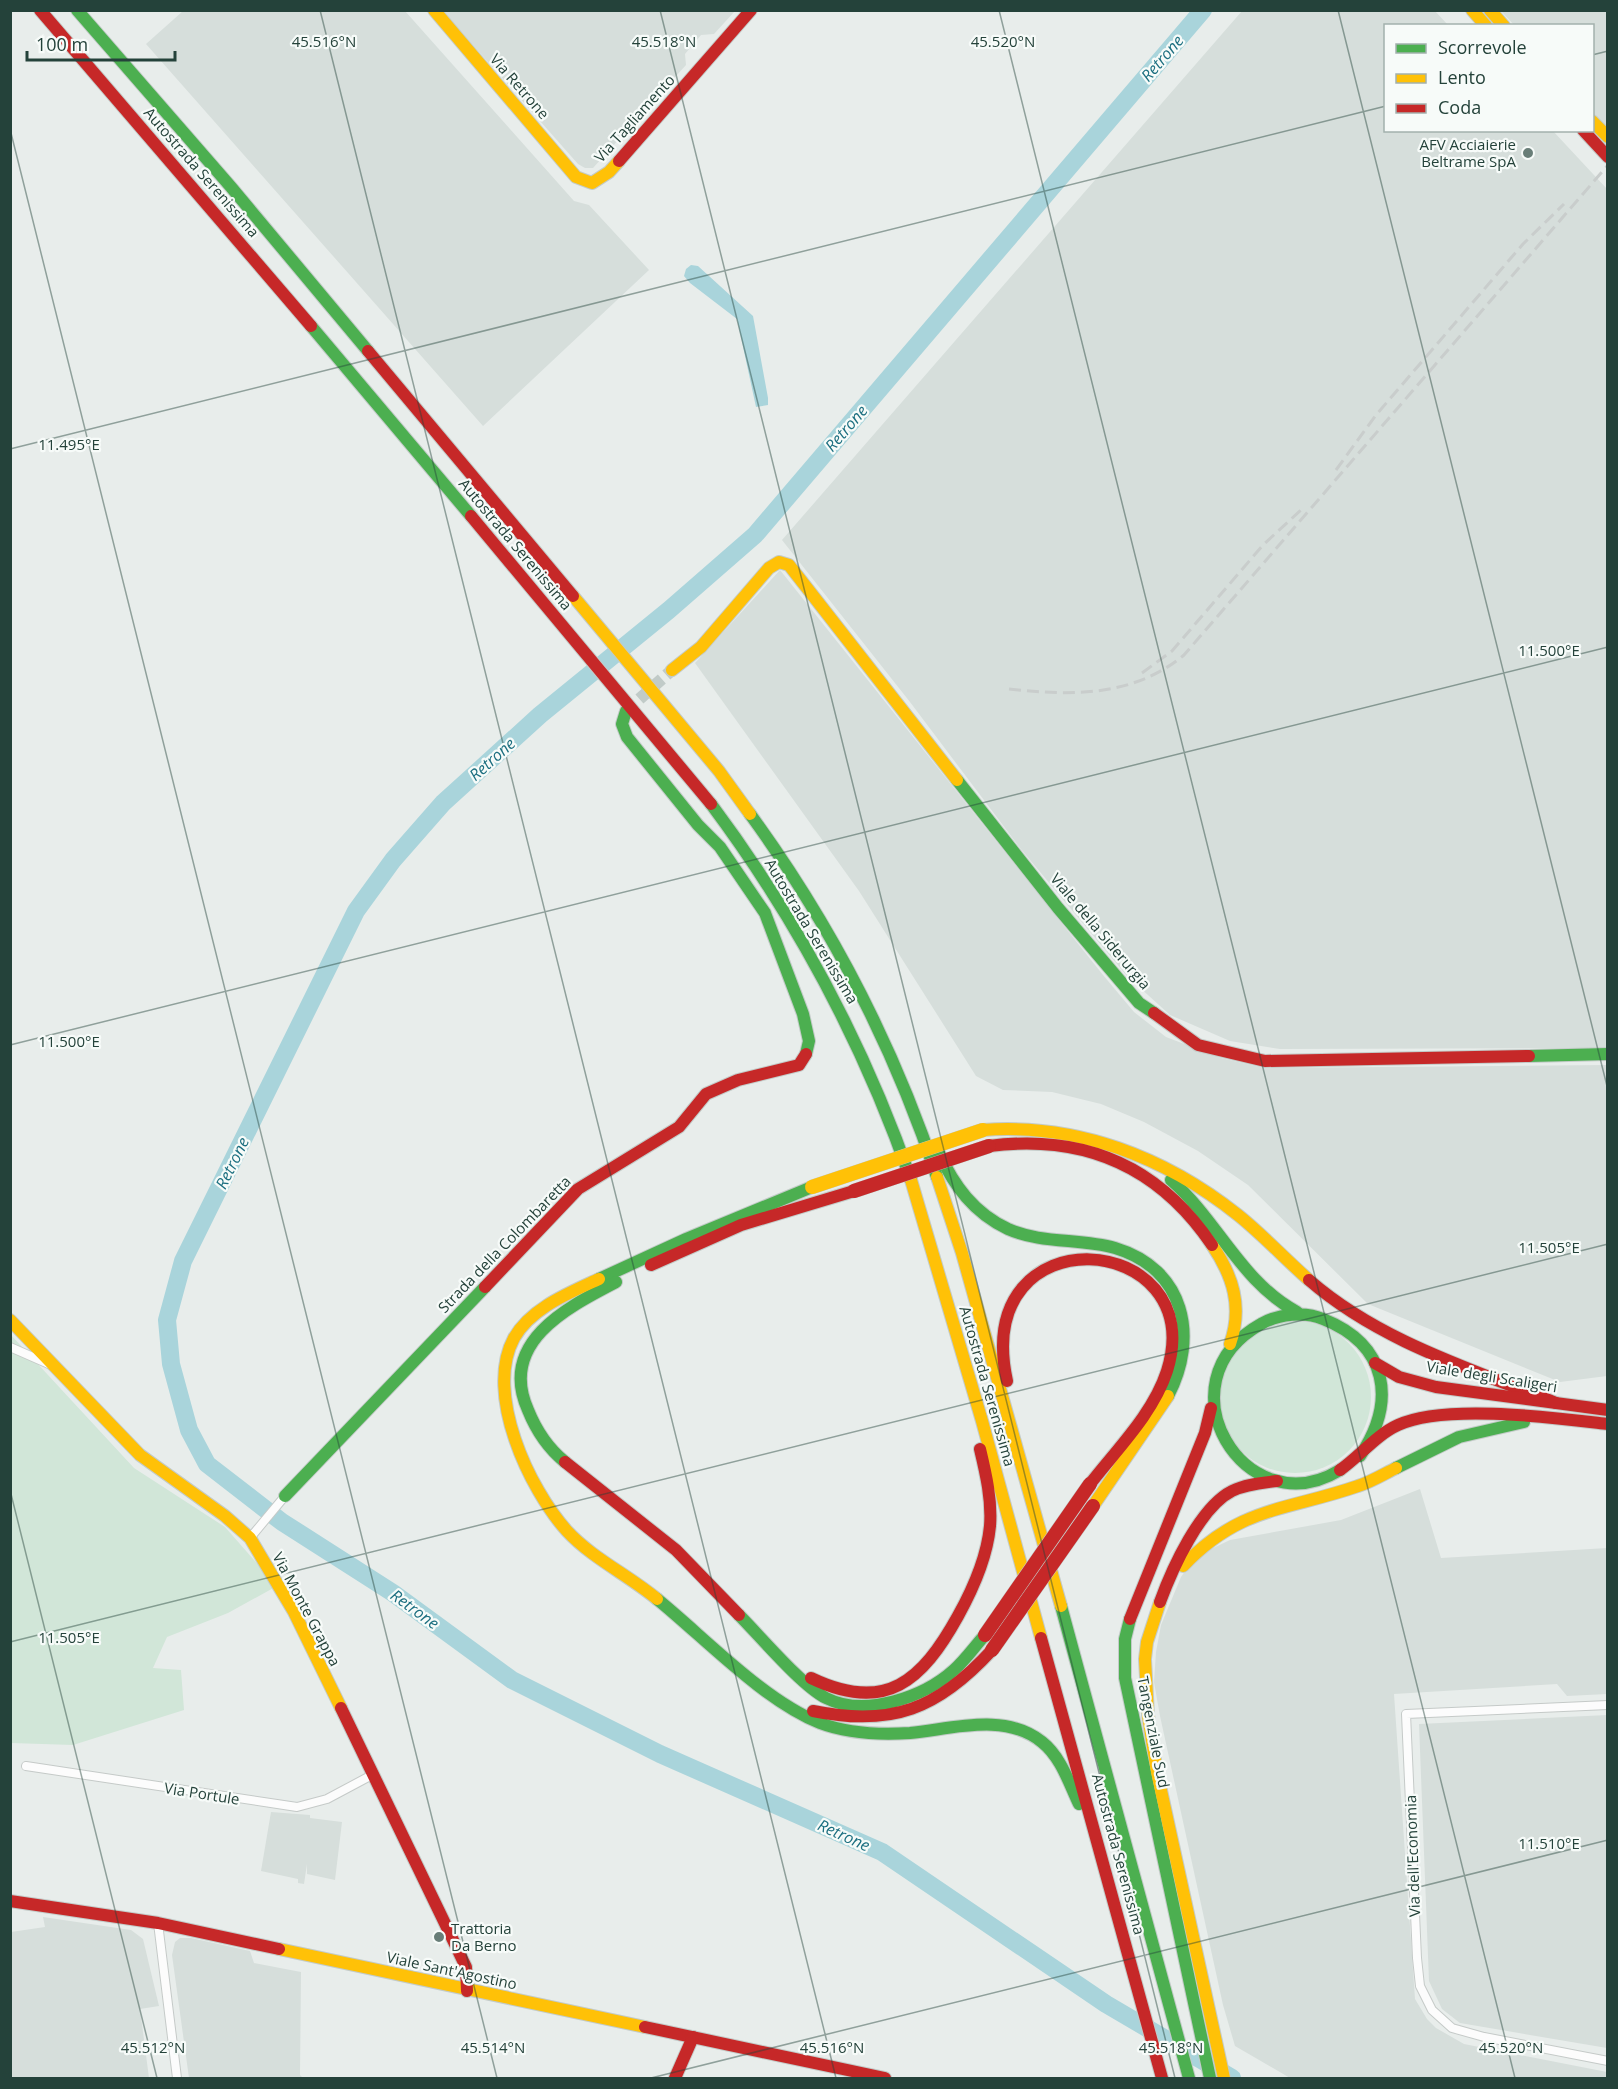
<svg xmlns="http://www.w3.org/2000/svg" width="1618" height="2089" font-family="'Open Sans',sans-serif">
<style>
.built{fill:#d6dedb}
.green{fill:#d1e6d8}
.water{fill:#a9d4db}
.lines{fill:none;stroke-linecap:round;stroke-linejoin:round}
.river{stroke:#a9d4db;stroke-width:18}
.secondary-tunnel{stroke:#c1cbc8;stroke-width:12;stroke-dasharray:12 6;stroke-linecap:butt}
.street-casing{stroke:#c5cac8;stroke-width:10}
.fast-casing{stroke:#c3cbc8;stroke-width:14}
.slow-casing{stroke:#c3cbc8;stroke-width:14}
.jam-casing{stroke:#c3cbc8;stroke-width:14}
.street{stroke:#fcfcfc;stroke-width:8}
.fast{stroke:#4caf50;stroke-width:12}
.slow{stroke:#ffc107;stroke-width:12}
.jam{stroke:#c62828;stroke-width:12}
.rail{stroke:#c9cdcc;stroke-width:3;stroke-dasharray:12 6;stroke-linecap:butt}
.slow-bridge-casing{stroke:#c3ccc9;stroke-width:15;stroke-linecap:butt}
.jam-bridge-casing{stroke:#c3ccc9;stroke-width:15;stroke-linecap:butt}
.slow-bridge{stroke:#ffc107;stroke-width:14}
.jam-bridge{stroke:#c62828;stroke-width:14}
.ticks{fill:none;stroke:#24423a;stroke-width:1.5;stroke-opacity:0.45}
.poi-dot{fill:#697e78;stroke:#f7fbf9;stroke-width:2}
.labels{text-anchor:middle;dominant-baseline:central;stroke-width:4.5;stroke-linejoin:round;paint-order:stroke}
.street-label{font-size:15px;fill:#24423a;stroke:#f7fbf9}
.poi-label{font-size:15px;fill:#24423a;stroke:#f7fbf9;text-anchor:end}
.water-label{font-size:16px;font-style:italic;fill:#1c6f80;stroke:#f7fbf9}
.ticks-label{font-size:15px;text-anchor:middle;fill:#24423a;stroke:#f7fbf9;stroke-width:4.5;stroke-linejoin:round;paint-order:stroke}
</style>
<rect width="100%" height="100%" fill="#e8edeb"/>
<g class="built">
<polygon points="183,11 405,11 574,201 589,205 649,270 483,426 146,44"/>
<polygon points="443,11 735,11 714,34 701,35 685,54 686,65 593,168 585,168 578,164"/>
<polygon points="1242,11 1435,11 1448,25 1386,26 1386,130 1553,131 1607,189 1607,1048 1280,1049 1230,1041 1170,1015 1127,976 1020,848 910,702 782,540"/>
<polygon points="1501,11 1607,11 1607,131 1593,114 1592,26 1514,25"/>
<polygon points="780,570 1103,975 1134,1012 1166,1037 1221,1058 1264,1068 1607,1065 1607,1376 1560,1382 1368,1304 1248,1185 1198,1151 1144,1122 1101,1104 1052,1092 1003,1090 976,1076 859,891 695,663"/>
<polygon points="1420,1489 1441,1558 1607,1548 1607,1694 1567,1696 1557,1684 1394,1694 1415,1999 1427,2019 1436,2028 1464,2044 1607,2072 1607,2078 1290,2078 1235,2046 1223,2005 1160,1716 1154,1682 1156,1652 1161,1625 1181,1577 1192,1561 1207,1551 1230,1540 1341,1520"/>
<polygon points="1607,1715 1607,2048 1460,2023 1442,2009 1429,1981 1419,1724"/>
<polygon points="271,1812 310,1815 310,1818 342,1822 335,1880 307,1874 307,1864 304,1884 298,1883 298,1879 261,1871"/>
<polygon points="43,1917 131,1930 143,1939 159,2006 140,2009 149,2078 11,2078 11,1932 45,1927"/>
<polygon points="180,1938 191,1938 250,1951 254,1963 301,1972 300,2075 303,2078 189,2078 172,1955 175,1942"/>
</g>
<g class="green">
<circle cx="1295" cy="1397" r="76"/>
<polygon points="11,1335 134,1468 225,1527 277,1586 228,1613 167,1637 153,1668 181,1670 184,1710 73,1745 11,1743"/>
</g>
<polygon class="water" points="691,265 698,266 753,316 768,398 768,405 756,407 737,319 690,283 684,276 686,269"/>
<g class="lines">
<polyline class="river" points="1203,10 755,535 669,610 540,715 443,803 393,860 356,911 183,1261 167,1320 171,1364 189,1430 207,1464 282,1522 393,1593 512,1680 660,1754 882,1852 1106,2004 1232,2078"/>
<polyline class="secondary-tunnel" points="626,711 672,670"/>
<g class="street-casing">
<g id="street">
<polyline points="10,1347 51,1365"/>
<polyline points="250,1538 285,1496"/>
<polyline points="1608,1705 1406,1714 1417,1958 1420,1986 1432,2010 1452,2028 1484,2037 1608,2061"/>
<polyline points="26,1766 297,1807 327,1799 372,1775"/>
<polyline points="158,1923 177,2078"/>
</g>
</g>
<g class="fast-casing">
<g id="fast">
<polyline points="77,10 231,187 368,351"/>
<polyline points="311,326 471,516"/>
<polyline points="626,711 622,724 627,737 698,825 720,847 765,913 803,1014 809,1041 806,1054"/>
<polyline points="957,780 1058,908 1139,1003 1154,1013"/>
<path d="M 711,804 C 797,919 864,1045 911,1180"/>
<path d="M 750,814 C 831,925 894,1047 937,1177"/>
<polyline points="1529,1056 1608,1054"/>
<path d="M 939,1153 C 954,1186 974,1213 1008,1229 C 1042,1244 1080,1238 1115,1248 C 1185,1269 1199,1337 1168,1396"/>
<path d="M 1171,1180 C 1218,1221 1241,1282 1297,1312"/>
<polyline points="599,1279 686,1239 812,1187"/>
<path d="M 565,1462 C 549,1449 536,1430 528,1410 C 498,1343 566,1308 616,1282"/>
<polyline points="1396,1468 1459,1437 1524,1422"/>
<path d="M 1340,1470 C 1245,1528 1157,1382 1261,1324 C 1278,1314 1305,1311 1323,1319 C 1388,1345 1397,1401 1360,1456"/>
<polyline points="285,1496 485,1287"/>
<path d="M 657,1599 C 705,1638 763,1700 820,1723 C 849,1734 879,1735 910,1733 C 952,1729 1005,1712 1042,1742 C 1061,1757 1069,1783 1079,1804"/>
<polyline points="1061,1606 1189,2078"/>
<path d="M 739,1615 C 760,1636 801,1685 826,1698 C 865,1718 924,1697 954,1670 C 966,1659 975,1646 985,1635"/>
<polyline points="1130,1619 1125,1639 1125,1678 1210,2078"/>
</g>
</g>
<g class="slow-casing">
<g id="slow">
<polyline points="434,10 576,177 592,183 609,172 619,161"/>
<polyline points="1472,10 1486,26"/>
<polyline points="1490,10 1504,26"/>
<polyline points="1592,121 1608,137"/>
<polyline points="573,596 719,771 750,814"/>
<polyline points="672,670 701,647 769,568 779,562 789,565 957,780"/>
<path d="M 983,1130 C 1077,1123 1165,1157 1238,1215 C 1263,1235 1285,1259 1309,1280"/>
<polyline points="937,1177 962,1253 1061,1606"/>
<polyline points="911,1180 982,1421 1041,1638"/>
<path d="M 1212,1245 C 1233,1276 1243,1307 1230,1344"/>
<path d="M 599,1279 C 569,1293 531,1308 514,1338 C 484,1393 529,1489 567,1531 C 592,1558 628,1575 657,1599"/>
<polyline points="10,1320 140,1455 225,1516 250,1538 294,1612 341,1708"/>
<polyline points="1093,1506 1168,1396"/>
<path d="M 1183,1566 C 1240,1506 1286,1511 1358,1486 C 1371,1482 1384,1474 1396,1468"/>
<polyline points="1160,1602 1147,1642 1145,1659 1148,1715 1157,1772 1224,2078"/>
<polyline points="279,1949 645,2027"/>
</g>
</g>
<g class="jam-casing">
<g id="jam">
<polyline points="40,10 311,326"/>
<polyline points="1583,130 1608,157"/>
<polyline points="619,161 751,10"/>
<polyline points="368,351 573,596"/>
<polyline points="471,516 711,804"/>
<polyline points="1154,1013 1198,1045 1265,1061 1529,1056"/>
<path d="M 989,1146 C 1082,1134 1158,1165 1212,1245"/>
<polyline points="651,1265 741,1225 854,1191"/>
<path d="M 1309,1280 C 1379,1341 1471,1369 1556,1403"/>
<polyline points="485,1287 578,1189 679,1127 706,1094 738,1080 799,1065 806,1054"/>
<polyline points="1375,1363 1399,1377 1436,1387 1608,1410"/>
<path d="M 1007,1381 C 970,1210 1211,1231 1167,1371 C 1153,1414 1117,1449 1090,1484"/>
<polyline points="565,1462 676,1550 739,1615"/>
<path d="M 1340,1470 C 1360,1456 1376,1435 1398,1425 C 1445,1403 1556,1418 1608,1424"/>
<path d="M 1160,1602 C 1172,1569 1200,1507 1232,1491 C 1246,1484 1262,1483 1277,1481"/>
<polyline points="1130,1619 1205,1433 1211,1408"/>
<polyline points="1041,1638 1162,2078"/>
<path d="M 811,1678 C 886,1714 922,1681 958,1616 C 973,1589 987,1558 990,1526 C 992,1500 986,1474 980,1449"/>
<polyline points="341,1708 466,1967 467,1991"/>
<path d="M 813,1711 C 892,1727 938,1709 992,1650"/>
<polyline points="10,1901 158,1923 279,1949"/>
<polyline points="645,2027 885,2078"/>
<polyline points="675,2078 693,2037"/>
</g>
</g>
<use href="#street" class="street"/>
<use href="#fast" class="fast"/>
<use href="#slow" class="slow"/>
<use href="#jam" class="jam"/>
<g class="rail">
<polyline points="1336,470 1376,415 1523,244 1564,204"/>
<polyline points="1142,673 1172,651 1263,545 1302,509"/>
<path d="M 1009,689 C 1072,696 1133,697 1184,655 L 1608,165"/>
</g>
<g class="slow-bridge-casing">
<polyline id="slow-bridge" points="812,1187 983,1130"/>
</g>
<g class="jam-bridge-casing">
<g id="jam-bridge">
<polyline points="854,1191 989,1146"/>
<polyline points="985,1635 1090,1484"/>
<polyline points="992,1650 1093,1506"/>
</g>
</g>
<use href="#slow-bridge" class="slow-bridge"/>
<use href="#jam-bridge" class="jam-bridge"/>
</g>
<path class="ticks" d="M 320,10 L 836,2078M 660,10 L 1175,2078M 999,10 L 1515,2078M 1338,10 L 1608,1090M 1592,55 L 1608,51M 10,129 L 497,2078M 10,449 L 1386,106M 10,1045 L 1608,647M 10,1490 L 157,2078M 10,1642 L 1608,1244M 651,2078 L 1608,1840"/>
<g class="poi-dot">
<circle cx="1528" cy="153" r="6"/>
<circle cx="439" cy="1937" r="6"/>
</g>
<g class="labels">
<g class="street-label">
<text transform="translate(520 86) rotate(49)">Via Retrone</text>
<text transform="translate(634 118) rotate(-48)">Via Tagliamento</text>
<text transform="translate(202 172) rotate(49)">Autostrada Serenissima</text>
<text transform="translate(516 544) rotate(50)">Autostrada Serenissima</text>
<text transform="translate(812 931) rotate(59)">Autostrada Serenissima</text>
<text transform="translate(1101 931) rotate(50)">Viale della Siderurgia</text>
<text transform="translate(504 1244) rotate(-46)">Strada della Colombaretta</text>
<text transform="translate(1492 1376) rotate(9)">Viale degli Scaligeri</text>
<text transform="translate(988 1386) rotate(74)">Autostrada Serenissima</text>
<text transform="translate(307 1609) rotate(62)">Via Monte Grappa</text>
<text transform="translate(1154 1732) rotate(79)">Tangenziale Sud</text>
<text transform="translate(202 1793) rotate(9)">Via Portule</text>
<text transform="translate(1119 1854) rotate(75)">Autostrada Serenissima</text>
<text transform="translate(1412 1856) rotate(-92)">Via dell'Economia</text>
<text transform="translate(452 1970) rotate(12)">Viale Sant'Agostino</text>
</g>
<g class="poi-label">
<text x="1516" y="144">AFV Acciaierie<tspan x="1516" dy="17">Beltrame SpA</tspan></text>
<text x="451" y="1928" text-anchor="start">Trattoria<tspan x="451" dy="17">Da Berno</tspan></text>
</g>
<g class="water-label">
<text transform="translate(1162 58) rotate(-49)">Retrone</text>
<text transform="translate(846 428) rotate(-49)">Retrone</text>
<text transform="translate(492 759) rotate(-42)">Retrone</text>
<text transform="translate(232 1163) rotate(-64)">Retrone</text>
<text transform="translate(415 1609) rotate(36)">Retrone</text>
<text transform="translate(844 1835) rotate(24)">Retrone</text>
</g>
</g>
<g class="ticks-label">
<text x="324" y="47">45.516°N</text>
<text x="664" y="47">45.518°N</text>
<text x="1003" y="47">45.520°N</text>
<text x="69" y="450">11.495°E</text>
<text x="1549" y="656">11.500°E</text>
<text x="69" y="1047">11.500°E</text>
<text x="1549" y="1253">11.505°E</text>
<text x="69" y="1643">11.505°E</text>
<text x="1549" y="1849">11.510°E</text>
<text x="153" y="2053">45.512°N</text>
<text x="493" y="2053">45.514°N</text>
<text x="832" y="2053">45.516°N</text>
<text x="1171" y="2053">45.518°N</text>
<text x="1511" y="2053">45.520°N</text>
</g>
<rect width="1618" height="2089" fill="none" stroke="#24423a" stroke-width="24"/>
<rect x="1384" y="24" width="210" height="108" fill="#f7fbf9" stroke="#a3b1ad" stroke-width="1.5"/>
<rect x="1396" y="44" width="30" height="9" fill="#4caf50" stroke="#a3b1ad" stroke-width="1.5"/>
<text x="1438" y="54" font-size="18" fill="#24423a">Scorrevole</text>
<rect x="1396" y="74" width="30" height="9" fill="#ffc107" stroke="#a3b1ad" stroke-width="1.5"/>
<text x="1438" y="84" font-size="18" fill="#24423a">Lento</text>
<rect x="1396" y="104" width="30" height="9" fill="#c62828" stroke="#a3b1ad" stroke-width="1.5"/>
<text x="1438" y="114" font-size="18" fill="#24423a">Coda</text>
<path d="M27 51v9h148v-9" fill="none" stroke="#24423a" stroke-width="3"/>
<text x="36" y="51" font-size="18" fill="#24423a" stroke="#f7fbf9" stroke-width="4.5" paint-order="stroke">100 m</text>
</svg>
